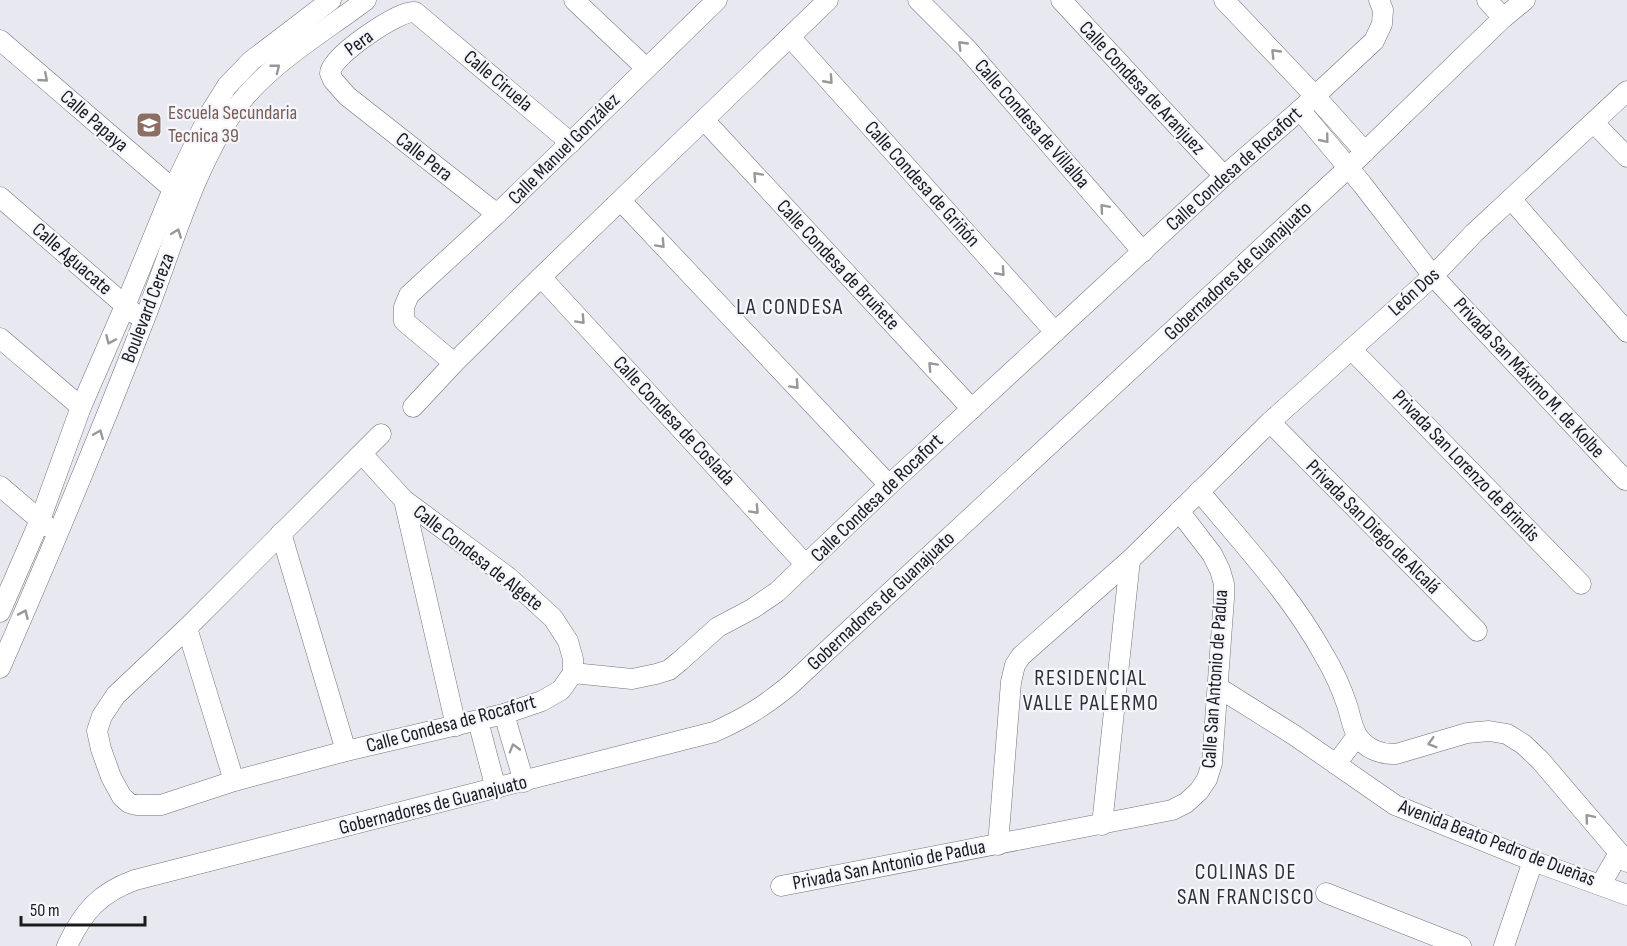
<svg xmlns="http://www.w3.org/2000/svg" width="1627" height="946" font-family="'Sofia Sans Condensed',sans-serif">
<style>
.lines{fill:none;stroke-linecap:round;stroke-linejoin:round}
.street-casing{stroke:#727379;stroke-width:21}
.street{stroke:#fff;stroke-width:20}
.oneway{stroke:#98989a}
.labels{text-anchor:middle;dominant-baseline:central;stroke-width:4.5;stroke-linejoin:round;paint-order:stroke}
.street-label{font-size:20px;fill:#1b1b1e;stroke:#f5f6fd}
.education-label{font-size:20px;fill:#785e54;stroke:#f5f6fd;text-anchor:start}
.quarter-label{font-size:22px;letter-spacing:1.5px;fill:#2e2f34;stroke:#f5f6fd}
</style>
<rect width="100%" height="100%" fill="#e8e9f0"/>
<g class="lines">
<g class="street-casing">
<g id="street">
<polyline points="574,0 646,68"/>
<polyline points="918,0 967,49 1143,252"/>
<polyline points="1061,0 1224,176"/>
<polyline points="1224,0 1315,96 1365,152"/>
<polyline points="1487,0 1503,18"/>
<polyline points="790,37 1055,332"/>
<polyline points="0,40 173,189 183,196"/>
<polyline points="1300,110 1362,184 1433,276 1625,480"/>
<polyline points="705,121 972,409"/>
<polyline points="1594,123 1627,157"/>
<polyline points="0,197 135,314"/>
<polyline points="1511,199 1627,332"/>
<polyline points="621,201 889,485"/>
<path d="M 497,214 L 347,96 L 333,80 L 330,73 C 330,57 400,9 415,12 L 571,143"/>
<polyline points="541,277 806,565"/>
<polyline points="0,338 81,407"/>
<polyline points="1351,349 1581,584"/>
<polyline points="454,363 404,321 404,307 409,295 497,214 717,0"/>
<polyline points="413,407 454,363 541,277 828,0"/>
<polyline points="1270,422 1477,631"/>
<polyline points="381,434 187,628 116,695 102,716 97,731 101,749 111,777 122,797 129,803 136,805 161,805 234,781 346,751 504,714 542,701 561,690 573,673 632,679 656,674 669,670 680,661 718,627 752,609 777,592 889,485 1055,332 1224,176 1300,110 1374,41 1382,24 1383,10 1379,0"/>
<polyline points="362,454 404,500 508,577 553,618 568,641 573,659 573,673"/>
<polyline points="0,486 48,527"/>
<path d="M 1199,491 C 1242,543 1291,595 1324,655 C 1333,670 1341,687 1347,705 C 1350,714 1352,727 1357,735 C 1365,749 1382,755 1396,754 L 1467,733 L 1489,731 L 1507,734 L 1523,744 L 1540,760 L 1627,862"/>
<polyline points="404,500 456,726"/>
<polyline points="281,533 346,751"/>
<polyline points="0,612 40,520 81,407 125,306 173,189 210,113 227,86 251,61 331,0"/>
<polyline points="187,628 234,781"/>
<path d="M 0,668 C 50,554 98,439 143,323 C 170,255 195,161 240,103 C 271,63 325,31 366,0"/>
<polyline points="1219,688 1294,735 1395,805 1533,861 1627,895"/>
<polyline points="504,714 524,782"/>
<polyline points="478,721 496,789"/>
<polyline points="1336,764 1357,736"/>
<polyline points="1102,825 1130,560"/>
<polyline points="998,845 1011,682 1015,665 1021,656 1130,560 1270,422 1433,276 1474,233 1627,91"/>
<polyline points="1601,884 1619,853"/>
<polyline points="781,886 1172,810 1186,803 1199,791 1207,779 1212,763 1224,598 1224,584 1220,570 1212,554 1179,511"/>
<polyline points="1326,893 1461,946"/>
<path d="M 67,946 C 83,912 99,893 135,880 L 714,732 C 745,718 763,707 790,685 L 1348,168 L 1503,18 L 1525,0"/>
<polyline points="1504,946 1533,861"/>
</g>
</g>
<use href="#street" class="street"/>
</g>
<defs><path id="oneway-chevron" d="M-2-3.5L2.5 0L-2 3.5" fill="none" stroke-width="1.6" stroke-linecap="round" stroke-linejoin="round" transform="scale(1.5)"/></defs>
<g class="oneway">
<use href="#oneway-chevron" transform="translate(962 45) rotate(-134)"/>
<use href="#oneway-chevron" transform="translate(1275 53) rotate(-134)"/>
<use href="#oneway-chevron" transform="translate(276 68) rotate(-38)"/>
<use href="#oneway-chevron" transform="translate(44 78) rotate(41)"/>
<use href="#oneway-chevron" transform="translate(829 80) rotate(48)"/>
<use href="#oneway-chevron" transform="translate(1325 139) rotate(51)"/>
<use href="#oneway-chevron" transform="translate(757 176) rotate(-133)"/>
<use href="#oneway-chevron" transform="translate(1104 208) rotate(-131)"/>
<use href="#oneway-chevron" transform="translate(177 233) rotate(-69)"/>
<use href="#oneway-chevron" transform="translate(661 244) rotate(47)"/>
<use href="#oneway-chevron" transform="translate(1001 272) rotate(48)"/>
<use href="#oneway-chevron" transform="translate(581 320) rotate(47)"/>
<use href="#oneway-chevron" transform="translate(110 340) rotate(114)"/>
<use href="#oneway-chevron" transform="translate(932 366) rotate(-133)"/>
<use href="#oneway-chevron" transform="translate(795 385) rotate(47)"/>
<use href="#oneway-chevron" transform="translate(99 434) rotate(-68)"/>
<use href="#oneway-chevron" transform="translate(755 510) rotate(47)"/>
<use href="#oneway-chevron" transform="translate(24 614) rotate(-66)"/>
<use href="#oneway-chevron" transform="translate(1432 743) rotate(164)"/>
<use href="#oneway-chevron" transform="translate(514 748) rotate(-106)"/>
<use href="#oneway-chevron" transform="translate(1589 818) rotate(-130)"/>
</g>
<defs>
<g id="school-square" transform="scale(1.35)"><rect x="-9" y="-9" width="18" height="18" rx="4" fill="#8d6e63" stroke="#f5f6fd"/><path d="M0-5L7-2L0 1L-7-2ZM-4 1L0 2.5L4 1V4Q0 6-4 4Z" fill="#fff"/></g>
</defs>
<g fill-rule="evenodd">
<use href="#school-square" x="149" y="125"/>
</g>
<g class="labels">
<g class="street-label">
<text transform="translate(359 43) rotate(-36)">Pera</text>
<text transform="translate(498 81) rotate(40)">Calle Ciruela</text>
<text transform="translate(1142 88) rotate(47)">Calle Condesa de Aranjuez</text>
<text transform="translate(94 121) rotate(41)">Calle Papaya</text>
<text transform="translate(1032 124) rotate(49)">Calle Condesa de Villalba</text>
<text transform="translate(564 149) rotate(-45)">Calle Manuel González</text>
<text transform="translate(424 157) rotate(38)">Calle Pera</text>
<text transform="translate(1234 169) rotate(-42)">Calle Condesa de Rocafort</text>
<text transform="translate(922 184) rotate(48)">Calle Condesa de Griñón</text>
<text transform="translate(72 259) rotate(41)">Calle Aguacate</text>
<text transform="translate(838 265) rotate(47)">Calle Condesa de Bruñete</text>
<text transform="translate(1238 271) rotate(-43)">Gobernadores de Guanajuato</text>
<text transform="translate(1414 292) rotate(-42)">León Dos</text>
<text transform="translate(148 308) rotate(-69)">Boulevard Cereza</text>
<text transform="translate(1529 378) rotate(47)">Privada San Máximo M. de Kolbe</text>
<text transform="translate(674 421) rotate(47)">Calle Condesa de Coslada</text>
<text transform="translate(1466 466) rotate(46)">Privada San Lorenzo de Brindis</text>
<text transform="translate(877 498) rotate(-44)">Calle Condesa de Rocafort</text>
<text transform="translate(1373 527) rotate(45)">Privada San Diego de Alcalá</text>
<text transform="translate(478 558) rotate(38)">Calle Condesa de Algete</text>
<text transform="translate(881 601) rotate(-43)">Gobernadores de Guanajuato</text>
<text transform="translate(1215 679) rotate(-86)">Calle San Antonio de Padua</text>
<text transform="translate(451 724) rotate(-15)">Calle Condesa de Rocafort</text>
<text transform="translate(433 805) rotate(-14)">Gobernadores de Guanajuato</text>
<text transform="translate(1497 843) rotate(21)">Avenida Beato Pedro de Dueñas</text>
<text transform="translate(889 865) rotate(-11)">Privada San Antonio de Padua</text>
</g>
<g class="education-label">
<text x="168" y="113">Escuela Secundaria<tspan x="168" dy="23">Tecnica 39</tspan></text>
</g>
<g class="quarter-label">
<text x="790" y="307">LA CONDESA</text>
<text x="1091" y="678">RESIDENCIAL<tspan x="1091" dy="25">VALLE PALERMO</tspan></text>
<text x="1246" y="872">COLINAS DE<tspan x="1246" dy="25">SAN FRANCISCO</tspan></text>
</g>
</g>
<path d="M21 916v9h124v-9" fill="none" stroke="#1b1b1e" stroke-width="3"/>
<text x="30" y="916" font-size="18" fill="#1b1b1e" stroke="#f5f6fd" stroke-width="4.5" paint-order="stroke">50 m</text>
</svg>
